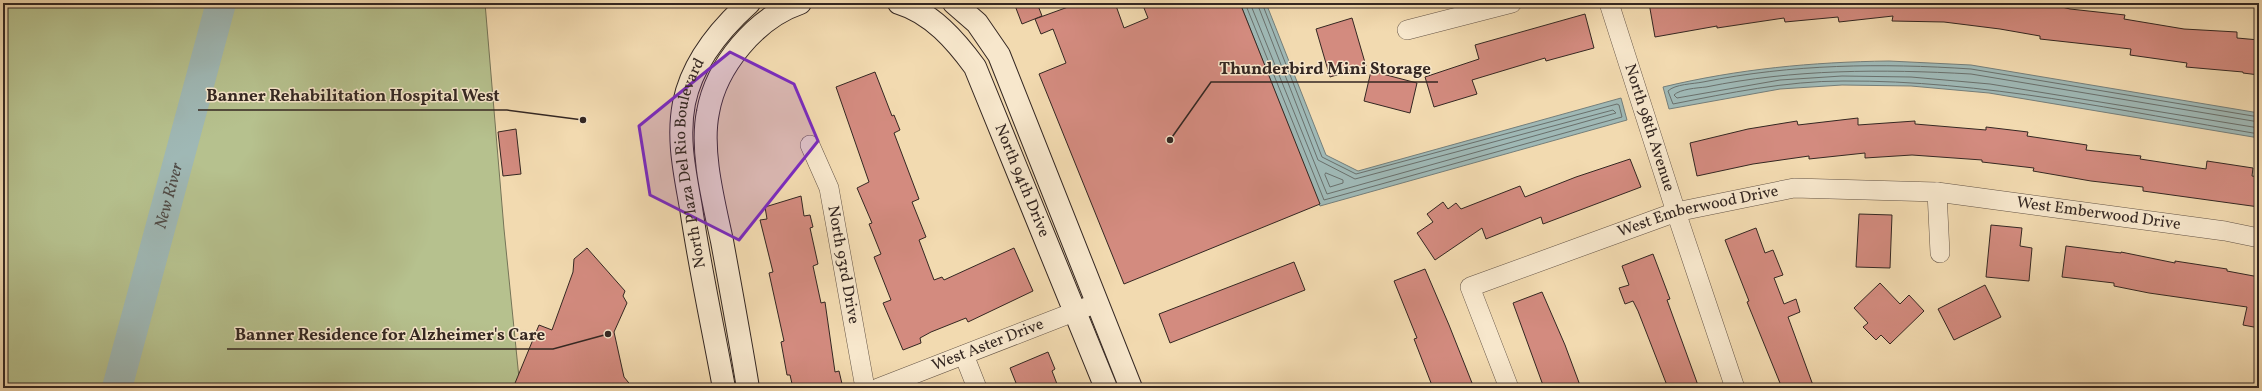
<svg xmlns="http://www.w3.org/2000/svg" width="2262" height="391" font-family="Vollkorn,serif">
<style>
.green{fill:#b6c18e;stroke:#757458}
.water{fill:#9fb8b5;stroke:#747e7a}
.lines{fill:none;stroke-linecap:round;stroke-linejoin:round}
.shore{stroke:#6a706c;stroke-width:1}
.river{stroke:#9fb8b5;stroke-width:30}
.building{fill:#d38b7f;stroke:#342722}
.street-casing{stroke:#645446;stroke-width:20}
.secondary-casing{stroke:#342722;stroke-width:24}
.street{stroke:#f7e7cc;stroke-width:19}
.secondary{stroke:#f7e7cc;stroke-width:22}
.marked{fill:#7b2cbf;fill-opacity:0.2;stroke:#7b2cbf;stroke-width:3;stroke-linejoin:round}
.labels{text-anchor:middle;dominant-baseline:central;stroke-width:3;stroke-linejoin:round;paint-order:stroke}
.street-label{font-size:16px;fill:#342722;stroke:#f7e7cc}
.water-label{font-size:17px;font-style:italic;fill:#4f4b47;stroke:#f7e7cc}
.leader{fill:none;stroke:#342722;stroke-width:1.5}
.callout-dot{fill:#342722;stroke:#f7e7cc;stroke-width:1.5}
.callout-label{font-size:17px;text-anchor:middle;font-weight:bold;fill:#342722;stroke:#f7e7cc;stroke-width:3;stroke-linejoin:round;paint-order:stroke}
</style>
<rect width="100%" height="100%" fill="#f2dab0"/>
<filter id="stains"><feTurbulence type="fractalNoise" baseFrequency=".005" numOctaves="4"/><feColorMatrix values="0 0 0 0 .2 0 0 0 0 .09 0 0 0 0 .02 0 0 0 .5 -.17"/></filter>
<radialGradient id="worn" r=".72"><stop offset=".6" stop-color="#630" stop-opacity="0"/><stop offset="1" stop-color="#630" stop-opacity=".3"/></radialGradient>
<polygon class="green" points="3,3 485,3 504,229 520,388 3,388"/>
<g class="water">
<polygon points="1240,3 1266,3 1326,155 1358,171 1621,98 1627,120 1320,206"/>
<path d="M 1889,61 L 1971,65 L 2259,113 L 2259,138 L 1989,93 L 1911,86 L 1842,85 L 1780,89 L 1669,109 L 1663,87 C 1738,69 1812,62 1889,61 Z"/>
</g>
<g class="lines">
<g class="shore">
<polyline points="1245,3 1324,200 1622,117 1619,105 1617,104 1356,174 1322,157 1262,3"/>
<polyline points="1250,3 1327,194 1616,113 1613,110 1355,179 1318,160 1257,3"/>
<path d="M 2259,117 L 1971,69 C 1881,63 1792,64 1703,82 C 1693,84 1675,84 1668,91 L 1673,104 C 1729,93 1786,81 1843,81 C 1983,80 2121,111 2259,134"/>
<path d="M 2259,122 L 1971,74 C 1882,69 1794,69 1706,87 C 1697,88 1680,89 1674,95 L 1677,98 L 1780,80 L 1842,76 L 1911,77 L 1990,84 L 2259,128"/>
<polygon points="1326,173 1343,180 1343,183 1330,187 1325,175"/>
</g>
<path class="river" id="s1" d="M 117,388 L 221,3"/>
</g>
<g class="building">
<polygon points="1014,3 1037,3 1042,16 1022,24"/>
<polygon points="1079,3 1115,3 1124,28 1148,18 1142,3 1240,3 1320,204 1124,284 1039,74 1066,63 1053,29 1041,34 1035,19"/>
<polygon points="1649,3 2046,3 2070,9 2125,15 2124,19 2184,29 2237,32 2237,38 2259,40 2259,75 2243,73 2243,72 2186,67 2187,63 2130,55 2131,49 2040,39 2040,36 2000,29 1944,22 1892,21 1893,16 1839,22 1838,17 1785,22 1784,18 1717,28 1717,26 1655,37"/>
<polygon points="1585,14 1594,48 1546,61 1545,58 1472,80 1477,94 1434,107 1425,77 1479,59 1475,45"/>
<polygon points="1352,18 1366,66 1330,77 1316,29"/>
<polygon points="1371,71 1417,83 1410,113 1364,101"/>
<polygon points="875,72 892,116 894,115 900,130 894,133 919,199 912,202 926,237 919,240 934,280 942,277 944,280 1014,248 1033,291 968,322 966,318 931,332 920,338 921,343 903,350 883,303 891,300 874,257 881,254 869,224 872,223 857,188 869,182 836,87"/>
<polygon points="1858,118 1858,125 1915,121 1915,124 1986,130 1986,127 2028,132 2027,136 2087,145 2086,150 2141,156 2140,159 2206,169 2207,161 2253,168 2252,176 2259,177 2259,207 2143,191 2143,187 2091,181 2033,171 2034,168 1982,162 1982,160 1912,155 1865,158 1865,153 1809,159 1809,156 1753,164 1697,176 1690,143 1748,129 1797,121 1798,125"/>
<polygon points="516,129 521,174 503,176 498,132"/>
<polygon points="1630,159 1641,187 1543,224 1541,217 1486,239 1482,228 1435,260 1417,233 1433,222 1427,214 1443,202 1448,209 1456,203 1461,209 1520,186 1525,197 1576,177"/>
<polygon points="801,196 804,216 810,215 813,227 810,228 818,264 813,266 821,303 825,302 835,372 839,371 843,388 793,388 790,375 787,375 781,342 784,341 769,273 773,272 760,220 767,219 765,207"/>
<polygon points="1859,214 1892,215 1890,268 1856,267"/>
<polygon points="1991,225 2022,228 2020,246 2032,248 2029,281 1986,277"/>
<polygon points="1756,228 1765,253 1773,250 1783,275 1774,278 1784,304 1796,299 1800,312 1788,317 1814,388 1782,388 1747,302 1749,301 1725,240"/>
<polygon points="2066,246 2121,253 2121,252 2175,263 2175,261 2227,269 2227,271 2259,277 2259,328 2243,325 2247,307 2149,293 2114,286 2114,283 2062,277"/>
<polygon points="587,248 625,291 623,296 627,303 614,332 624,377 633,388 513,388 539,325 552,330 573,272 574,259"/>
<polygon points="1653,254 1670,299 1667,300 1699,388 1668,388 1638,311 1633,301 1625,304 1619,288 1629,285 1622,266"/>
<polygon points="1294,262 1305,290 1170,343 1159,314"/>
<polygon points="1425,269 1449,325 1474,388 1433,388 1414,339 1417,338 1394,281"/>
<polygon points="1880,283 1900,304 1909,295 1924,311 1890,344 1881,335 1876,340 1863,327 1868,323 1854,308"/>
<polygon points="1985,285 2001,317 1954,340 1938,309"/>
<polygon points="1542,292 1565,345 1581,388 1544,388 1513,303"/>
<polygon points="1048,352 1055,369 1052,371 1057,384 1047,388 1018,388 1010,368"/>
</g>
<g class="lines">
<g class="street-casing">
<g id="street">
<path id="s2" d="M 1609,3 L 1676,212 L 1735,388"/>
<polyline points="1407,30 1512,3"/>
<path id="s3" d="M 810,145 L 829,188 L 865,388"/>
<polyline points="1937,192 1940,253"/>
<polyline points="964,355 977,388"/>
<path id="s4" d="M 878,388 L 1097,303"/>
<path id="s5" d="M 1509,388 L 1470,287 L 1676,212 L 1794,188 L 1937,192 L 2225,231 L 2259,238"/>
</g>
</g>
<g class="secondary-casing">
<g id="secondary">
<path id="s6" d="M 899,3 C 932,13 956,41 975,67 L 1106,388"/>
<polyline points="954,3 977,23 999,55 1131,388"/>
<path id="s7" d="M 724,388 C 713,328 700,269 691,208 C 685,173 677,139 684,103 C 692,63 720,29 749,3"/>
<path d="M 748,388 C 740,339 731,290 722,241 C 714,203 700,151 708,112 C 716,66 756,18 800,3"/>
</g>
</g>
<use href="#street" class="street"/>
<use href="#secondary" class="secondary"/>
</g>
<path class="marked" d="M 730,52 L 794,84 L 818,141 L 739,240 L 650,195 L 639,126 Z"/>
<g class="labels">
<g class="street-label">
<text stroke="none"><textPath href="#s2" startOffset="131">North 98th Avenue</textPath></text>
<text stroke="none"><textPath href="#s7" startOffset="229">North Plaza Del Rio Boulevard</textPath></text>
<text stroke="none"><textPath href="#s6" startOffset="224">North 94th Drive</textPath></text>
<text stroke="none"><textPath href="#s5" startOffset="349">West Emberwood Drive</textPath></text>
<text stroke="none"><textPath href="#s5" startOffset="754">West Emberwood Drive</textPath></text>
<text stroke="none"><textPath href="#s3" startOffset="125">North 93rd Drive</textPath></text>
<text stroke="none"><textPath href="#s4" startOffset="118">West Aster Drive</textPath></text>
</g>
<g class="water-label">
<text stroke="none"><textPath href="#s1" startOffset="199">New River</textPath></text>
</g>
</g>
<path class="leader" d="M1170 140L1211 82H1438M583 120L507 110H198M608 334L553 349H227"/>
<g class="callout-dot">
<circle cx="1170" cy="140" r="4"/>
<circle cx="583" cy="120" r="4"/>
<circle cx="608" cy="334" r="4"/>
</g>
<g class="callout-label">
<text x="1325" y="74">Thunderbird Mini Storage</text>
<text x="353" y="101">Banner Rehabilitation Hospital West</text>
<text x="390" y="340">Banner Residence for Alzheimer's Care</text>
</g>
<rect width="2262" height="391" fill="none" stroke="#f2dab0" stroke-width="16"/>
<rect x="4" y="4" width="2254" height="383" fill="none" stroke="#342722" stroke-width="2"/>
<rect x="8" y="8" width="2246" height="375" fill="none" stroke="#342722"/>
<rect width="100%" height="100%" filter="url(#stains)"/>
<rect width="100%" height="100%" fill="url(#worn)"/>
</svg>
